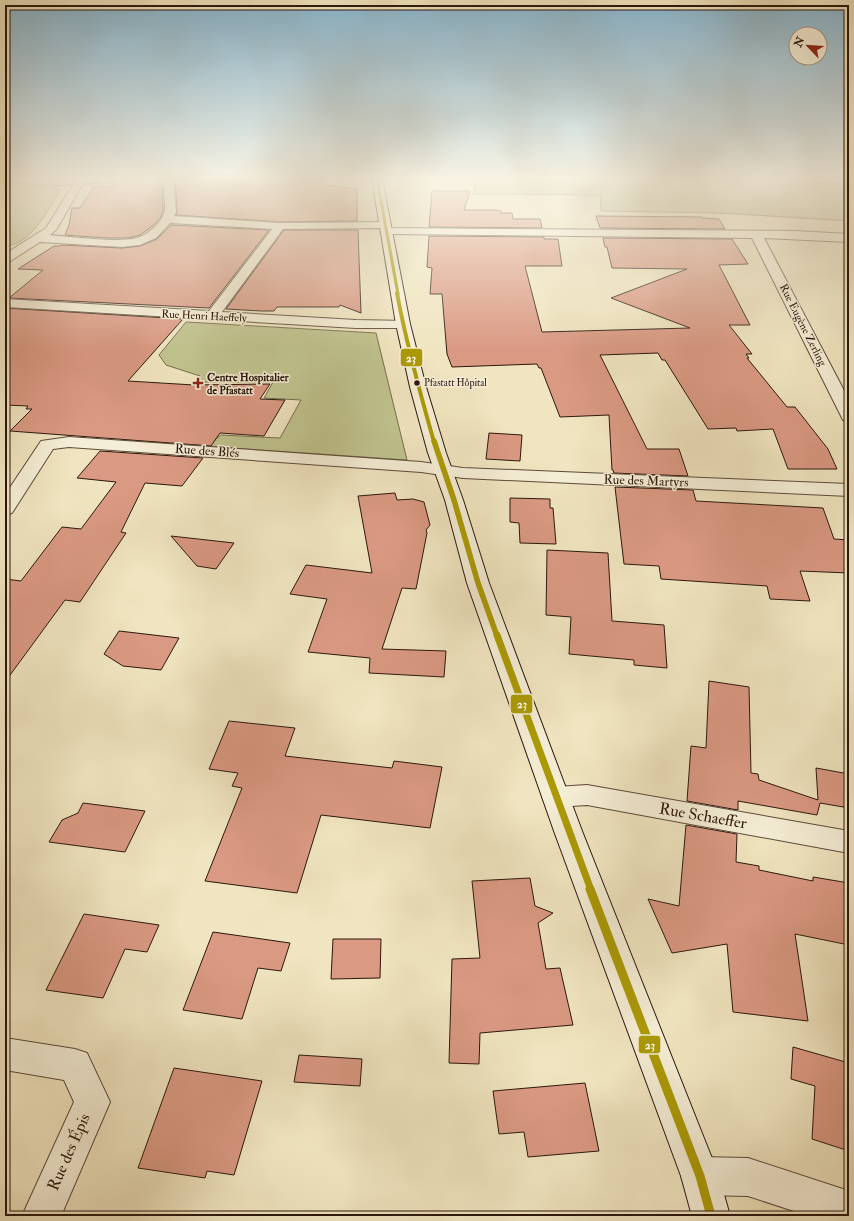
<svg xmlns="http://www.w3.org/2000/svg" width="854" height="1221" font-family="'IM FELL Double Pica',serif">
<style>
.green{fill:#c0c38e;stroke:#766d4e}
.building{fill:#da9983;stroke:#2c170d}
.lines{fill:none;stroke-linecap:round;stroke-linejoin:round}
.street-casing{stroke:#5d4a3a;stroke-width:2}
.secondary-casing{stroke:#2c170d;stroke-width:2}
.street{fill:#f5eed6;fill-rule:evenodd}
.secondary{fill:#f5eed6;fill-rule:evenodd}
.bus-1-far4-casing{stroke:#f5eed6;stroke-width:4.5}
.bus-1-far3-casing{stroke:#f5eed6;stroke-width:6}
.bus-1-far2-casing{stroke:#f5eed6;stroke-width:8}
.bus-1-far1-casing{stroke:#f5eed6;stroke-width:10}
.bus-1-casing{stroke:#f5eed6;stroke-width:12}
.bus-1-far4{stroke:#ab9a05;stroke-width:3}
.bus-1-far3{stroke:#ab9a05;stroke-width:4}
.bus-1-far2{stroke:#ab9a05;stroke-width:5.5}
.bus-1-far1{stroke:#ab9a05;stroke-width:7}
.bus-1{stroke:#ab9a05;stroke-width:9}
.poi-dot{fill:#8f2418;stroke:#f5eed6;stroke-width:1.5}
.bus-dot{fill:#2c170d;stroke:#f5eed6;stroke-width:1.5}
.labels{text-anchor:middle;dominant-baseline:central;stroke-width:3;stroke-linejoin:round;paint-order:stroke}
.far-bus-label{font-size:10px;fill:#2c170d;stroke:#f5eed6;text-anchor:start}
.far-street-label{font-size:11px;fill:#2c170d;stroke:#f5eed6}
.far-poi-label{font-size:11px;font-weight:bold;fill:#2c170d;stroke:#f5eed6;text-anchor:start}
.street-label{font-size:13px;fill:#2c170d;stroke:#f5eed6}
.near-street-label{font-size:16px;fill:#2c170d;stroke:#f5eed6}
.line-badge{stroke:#f5eed6;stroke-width:1.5}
.badge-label{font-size:11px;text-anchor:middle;font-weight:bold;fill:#fff}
</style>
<rect width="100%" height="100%" fill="#f0e5c0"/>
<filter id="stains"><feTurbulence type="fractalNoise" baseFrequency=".005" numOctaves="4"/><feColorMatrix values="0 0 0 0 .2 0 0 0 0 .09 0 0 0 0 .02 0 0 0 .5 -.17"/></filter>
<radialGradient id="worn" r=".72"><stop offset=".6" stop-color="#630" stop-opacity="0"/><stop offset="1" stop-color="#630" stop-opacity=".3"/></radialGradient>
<g class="green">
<polygon points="476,179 783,179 819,183 840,188 849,200 849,221 720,213 601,211 600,195 473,194"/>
<path d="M 5,184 L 56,188 L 59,193 C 48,210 28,248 5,245 Z"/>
<polygon points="186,322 376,333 407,460 129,441 137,431 217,438 221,435 280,438 301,400 264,398 273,382 197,382 200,376 166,365 159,355"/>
</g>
<g class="building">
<polygon points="118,179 162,179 163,210 161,217 155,224 140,235 128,238 106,238 65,235 69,225 72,208 80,208 94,187 112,187 113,183"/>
<polygon points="175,179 323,179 323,185 357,189 357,221 280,222 176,215 177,212"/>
<polygon points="432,191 470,191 464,210 495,210 501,211 501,213 512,213 513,219 540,219 542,228 429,227"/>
<polygon points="596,216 702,217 703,218 719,219 725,229 600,228"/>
<polygon points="171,225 269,230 209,308 9,298 43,270 18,269 54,246 60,246 61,245 122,248 140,246 157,239"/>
<polygon points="284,230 358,230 361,313 340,305 339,307 277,307 274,311 261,311 226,309"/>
<polygon points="429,236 544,237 544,239 558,239 562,266 525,266 542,332 690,328 611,298 687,269 612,268 607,247 605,247 603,238 732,239 748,264 719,265 750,325 729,325 752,354 746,354 749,358 747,358 787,407 795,407 828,449 837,469 788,469 773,429 737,431 736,428 708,429 665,360 662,360 658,353 600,355 647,449 679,449 688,476 614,473 613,470 612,470 609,415 560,417 541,368 539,368 537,364 452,367 447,354 442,294 430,294 432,268 427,267"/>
<polygon points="5,308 183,319 128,381 194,385 270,384 260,399 285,400 264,436 220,433 211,446 10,431 32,409 26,409 28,406 5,405"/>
<polygon points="489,433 522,435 520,461 486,459"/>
<polygon points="100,451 203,458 182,486 145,483 121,532 126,533 80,602 65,600 5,682 5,579 21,581 62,527 81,529 116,482 77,478"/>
<polygon points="615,487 693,490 696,501 823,508 834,539 849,540 849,573 800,571 810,601 770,599 767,586 661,579 659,566 624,564"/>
<polygon points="395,493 397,500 413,499 424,502 430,525 426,530 427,533 416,589 402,588 382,649 446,651 444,677 369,673 370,658 308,652 327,599 290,594 306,565 372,573 358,496"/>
<polygon points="510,498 550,499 550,508 553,508 556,544 520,543 519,523 510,522"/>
<polygon points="171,536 234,543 216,569 197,566"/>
<polygon points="547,550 608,553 612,621 664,625 667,668 634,665 634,660 569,654 571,617 546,615"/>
<polygon points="119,631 179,638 161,670 123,666 104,654"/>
<polygon points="709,681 749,687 751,773 758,774 759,780 818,800 816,768 849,774 849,808 820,803 817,815 738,801 738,810 687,801 691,746 706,748"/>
<polygon points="229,721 295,728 285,756 392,768 394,761 442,767 430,828 321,815 297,893 205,881 242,788 232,786 238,773 209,769"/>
<polygon points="83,803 145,811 125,852 49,842 62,820 78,813"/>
<polygon points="686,825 737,834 736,862 759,866 759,870 813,881 813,877 849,883 849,945 795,934 808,1021 733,1012 727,944 672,953 648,899 679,906"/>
<polygon points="530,878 535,906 553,913 538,923 546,969 560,968 573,1025 480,1033 479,1064 449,1063 452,959 480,958 472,881"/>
<polygon points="84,914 159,925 147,952 125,949 103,998 46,990"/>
<polygon points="213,932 290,943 281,971 258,968 242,1019 183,1010"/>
<polygon points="333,939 381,939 380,978 331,979"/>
<polygon points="793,1047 849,1063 849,1151 812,1139 815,1086 791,1079"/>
<polygon points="299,1055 362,1059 360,1086 294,1082"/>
<polygon points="174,1068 262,1081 234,1175 207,1171 205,1178 138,1168"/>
<polygon points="585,1083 599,1151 528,1157 524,1132 499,1134 493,1091"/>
</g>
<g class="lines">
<g class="street-casing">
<g id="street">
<path d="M 77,179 L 83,180 L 84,182 L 56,230 L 50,235 C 74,237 115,243 137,238 C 147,235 160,224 164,214 C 167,204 163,189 163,179 L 173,179 L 176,212 L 174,216 L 280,223 L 385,222 L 389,223 L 391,225 L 389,228 L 796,231 L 849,234 L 849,242 L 764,238 L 849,400 L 849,421 L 843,420 L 752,238 L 387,234 L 383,233 L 381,231 L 383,228 L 283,229 L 222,312 L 356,320 L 408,321 L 410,324 L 408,327 L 403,328 L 356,328 L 5,307 L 5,299 L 209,311 L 272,229 L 170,223 L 156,238 L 140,245 L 122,247 L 40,242 L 9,262 L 5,263 L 5,254 L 46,228 Z"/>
<path d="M 824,179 L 849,179 L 849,180 C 844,185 830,184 824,179 Z"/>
<polygon points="69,437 421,462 463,468 849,484 849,496 463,478 421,472 69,447 53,449 12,513 5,515 5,495 41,441"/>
<polygon points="587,785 849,831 849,853 587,805 556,807 546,804 542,797 546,790 556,787"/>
<polygon points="5,1038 75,1049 87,1053 110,1102 61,1216 22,1216 74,1102 64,1080 5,1070"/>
<polygon points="700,1157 748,1158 849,1191 849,1216 809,1216 748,1196 700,1195 687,1189 681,1176 687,1163"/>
</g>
</g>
<g class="secondary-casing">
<g id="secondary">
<polygon points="5,179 117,179 112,182 58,185 9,182"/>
<polygon points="372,179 382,179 410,324 426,387 446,453 463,500 489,583 582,831 719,1176 730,1216 692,1216 681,1176 554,831 467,583 445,500 428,453 410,387 396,324"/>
</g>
</g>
<use href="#street" class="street"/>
<use href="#secondary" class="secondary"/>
<g class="bus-1-far4-casing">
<polyline id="bus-1-far4" points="377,179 398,294"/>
</g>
<g class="bus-1-far3-casing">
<path id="bus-1-far3" d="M 397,293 C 406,343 420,393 434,442"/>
</g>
<g class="bus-1-far2-casing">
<polyline id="bus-1-far2" points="434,441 454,500 478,583 497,636"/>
</g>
<g class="bus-1-far1-casing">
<polyline id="bus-1-far1" points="497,635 591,890"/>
</g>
<g class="bus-1-casing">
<polyline id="bus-1" points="590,889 700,1176 711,1216"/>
</g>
<use href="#bus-1-far4" class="bus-1-far4"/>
<use href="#bus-1-far3" class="bus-1-far3"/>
<use href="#bus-1-far2" class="bus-1-far2"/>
<use href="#bus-1-far1" class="bus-1-far1"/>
<use href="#bus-1" class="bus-1"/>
</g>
<linearGradient id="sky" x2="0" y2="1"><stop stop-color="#89b8d2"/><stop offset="0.51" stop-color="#f8f3e3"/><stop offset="1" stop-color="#f8f3e3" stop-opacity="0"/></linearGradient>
<rect width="854" height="350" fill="url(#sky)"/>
<path class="poi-dot" d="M196 377h4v4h4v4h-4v4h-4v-4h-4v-4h4z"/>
<circle class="bus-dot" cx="417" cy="383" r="3.5"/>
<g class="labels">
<g class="far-bus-label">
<text x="424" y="383">Pfastatt Hôpital</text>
</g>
<g class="far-street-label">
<text transform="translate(204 316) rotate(3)">Rue Henri Haeffely</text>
<text transform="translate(803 325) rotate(63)">Rue Eugène Zerling</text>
</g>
<g class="far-poi-label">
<text x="207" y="377">Centre Hospitalier<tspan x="207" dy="13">de Pfastatt</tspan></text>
</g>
<g class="street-label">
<text transform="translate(207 451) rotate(4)">Rue des Blés</text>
<text transform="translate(646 481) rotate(2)">Rue des Martyrs</text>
</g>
<g class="near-street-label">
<text transform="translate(703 816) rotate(10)">Rue Schaeffer</text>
<text transform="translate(69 1152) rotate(-66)">Rue des Épis</text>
</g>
</g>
<g class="line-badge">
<rect x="400" y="348" width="23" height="19" rx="4" fill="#ab9a05"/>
<rect x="510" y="694" width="23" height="20" rx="4" fill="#ab9a05"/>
<rect x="638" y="1035" width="23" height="19" rx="4" fill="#ab9a05"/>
</g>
<g class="badge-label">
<text x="411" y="362">23</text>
<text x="522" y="708">23</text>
<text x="650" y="1049">23</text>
</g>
<rect width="854" height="1221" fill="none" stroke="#f0e5c0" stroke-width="20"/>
<rect x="6" y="6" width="842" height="1209" fill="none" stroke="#2c170d" stroke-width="2"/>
<rect x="10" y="10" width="834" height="1201" fill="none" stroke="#2c170d"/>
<g transform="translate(808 46) rotate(295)"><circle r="19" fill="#f5eed6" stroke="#a59886"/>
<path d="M0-3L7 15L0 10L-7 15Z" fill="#8f2418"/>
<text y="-6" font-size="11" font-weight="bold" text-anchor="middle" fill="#2c170d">N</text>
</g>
<rect width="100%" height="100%" filter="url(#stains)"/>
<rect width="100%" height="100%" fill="url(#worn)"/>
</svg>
